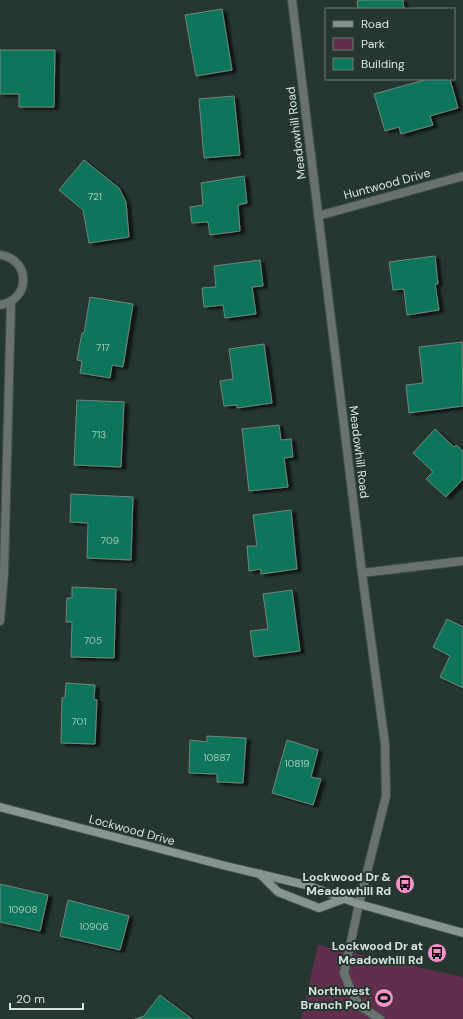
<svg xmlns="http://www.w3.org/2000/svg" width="463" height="1019" font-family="'DM Sans',sans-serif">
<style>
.green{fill:#612f4c}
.building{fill:#0c765a;stroke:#72857d;filter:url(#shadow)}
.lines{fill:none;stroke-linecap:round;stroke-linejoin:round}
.lane-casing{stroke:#42524c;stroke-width:10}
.street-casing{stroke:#42524c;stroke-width:10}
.secondary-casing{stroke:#42524c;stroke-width:10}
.lane{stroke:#69726e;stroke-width:8}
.street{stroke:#69726e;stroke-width:8}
.secondary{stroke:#87948f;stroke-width:8}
.labels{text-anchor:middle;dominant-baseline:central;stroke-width:4;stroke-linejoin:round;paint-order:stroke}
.number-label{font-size:10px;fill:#a5c7bc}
.street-label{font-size:12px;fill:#d8e2dd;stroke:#263730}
.poi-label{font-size:12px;font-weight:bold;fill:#d8e2dd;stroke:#263730;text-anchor:end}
</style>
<defs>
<filter id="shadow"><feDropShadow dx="4.5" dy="2.5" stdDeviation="1" flood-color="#0009"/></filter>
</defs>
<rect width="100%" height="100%" fill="#263730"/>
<polygon class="green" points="318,945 463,977 463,1019 301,1019"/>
<g class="building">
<polygon points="363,0 403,0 404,9 358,9 357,1"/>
<polygon points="222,9 232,70 196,76 185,15"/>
<polygon points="0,50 55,50 54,107 19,107 19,94 0,94"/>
<polygon points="428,79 450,79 458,108 430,116 433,125 401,134 399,127 385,131 374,94"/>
<polygon points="234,96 240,155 204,158 199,99"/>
<polygon points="84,160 119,188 126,202 129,237 89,243 83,210 59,190"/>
<polygon points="244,176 247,203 238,205 240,231 210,235 208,222 192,223 190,207 203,205 201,183"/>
<polygon points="435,256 438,284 435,284 439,310 407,315 404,289 393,290 389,262"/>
<polygon points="260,260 263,286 252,287 256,314 225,318 223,305 204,307 202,288 216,287 214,266"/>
<polygon points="90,297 133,304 123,367 112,365 110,378 80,373 82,361 77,360 82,333 84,333"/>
<polygon points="462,342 463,406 409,413 406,385 423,383 419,347"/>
<polygon points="264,344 272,403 237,408 237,405 224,406 220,381 233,379 229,349"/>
<polygon points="77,400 124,402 121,467 74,465"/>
<polygon points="279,425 281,440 291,439 293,457 284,458 288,487 249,491 242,429"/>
<polygon points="435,429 454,447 456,445 463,451 463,479 446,497 426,479 433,472 413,453"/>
<polygon points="71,494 133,497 131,560 87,558 88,523 70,522"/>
<polygon points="291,510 297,569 261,574 261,569 249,571 247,546 257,546 253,515"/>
<polygon points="72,587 116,589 114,658 71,657 72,622 66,622 67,598 72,598"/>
<polygon points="292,590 300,651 254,657 250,631 268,629 263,594"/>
<polygon points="447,619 463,627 463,688 440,677 450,656 433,647"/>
<polygon points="66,683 95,685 94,699 97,700 95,744 61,743 62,698 65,697"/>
<polygon points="207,736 246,738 243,783 217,782 217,774 189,773 190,740 207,742"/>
<polygon points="287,740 318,750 311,777 321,779 313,805 272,793"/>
<polygon points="0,884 48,895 40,931 0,922"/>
<polygon points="68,900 129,916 120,950 60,936"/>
<polygon points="160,995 192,1019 135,1019 144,1016"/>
</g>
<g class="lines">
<g class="lane-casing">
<polyline id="lane" points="359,904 344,973 351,991 360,1006 380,1019"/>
</g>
<g class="street-casing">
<g id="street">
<polyline points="292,0 362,573 385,744 386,796 359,904"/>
<polyline points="318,216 463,176"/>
<path d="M 0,255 C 31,259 31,300 0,305"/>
<polyline points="362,573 463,561"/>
<polyline points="0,621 4,573 11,302"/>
</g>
</g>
<g class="secondary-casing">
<g id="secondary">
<polyline points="0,807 222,865 306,885 359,904 463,933"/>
<polyline points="260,874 278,892 319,908 346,898"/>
</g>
</g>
<use href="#lane" class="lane"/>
<use href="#street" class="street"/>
<use href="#secondary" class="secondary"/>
</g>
<defs>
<g id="bus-disc" transform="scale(1)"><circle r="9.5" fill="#f890ca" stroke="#263730"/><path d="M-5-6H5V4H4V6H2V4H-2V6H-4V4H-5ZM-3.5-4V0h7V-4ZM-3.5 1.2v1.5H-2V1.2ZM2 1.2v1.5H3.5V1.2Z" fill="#111"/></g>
<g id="stadium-disc" transform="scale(1)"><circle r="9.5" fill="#f890ca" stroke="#263730"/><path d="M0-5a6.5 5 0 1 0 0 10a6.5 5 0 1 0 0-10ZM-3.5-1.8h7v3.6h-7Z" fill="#111"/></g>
</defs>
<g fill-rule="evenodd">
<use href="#bus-disc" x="405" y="884"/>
<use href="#bus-disc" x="437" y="953"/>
<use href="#stadium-disc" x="384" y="998"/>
</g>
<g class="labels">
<g class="number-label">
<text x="95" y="196">721</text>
<text x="103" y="347">717</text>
<text x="99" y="434">713</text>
<text x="110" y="540">709</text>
<text x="93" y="640">705</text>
<text x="79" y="721">701</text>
<text x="217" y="757">10887</text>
<text x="297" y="763">10819</text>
<text x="23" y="909">10908</text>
<text x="94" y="926">10906</text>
</g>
<g class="street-label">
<text transform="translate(296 133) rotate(-97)">Meadowhill Road</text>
<text transform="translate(387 184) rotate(-15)">Huntwood Drive</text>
<text transform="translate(359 452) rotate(83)">Meadowhill Road</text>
<text transform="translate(132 830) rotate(15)">Lockwood Drive</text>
</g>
<g class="poi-label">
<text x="391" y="877">Lockwood Dr &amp;<tspan x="391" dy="14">Meadowhill Rd</tspan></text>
<text x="423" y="946">Lockwood Dr at<tspan x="423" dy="14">Meadowhill Rd</tspan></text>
<text x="370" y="991">Northwest<tspan x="370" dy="14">Branch Pool</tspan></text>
</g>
</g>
<rect x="325" y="8" width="130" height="72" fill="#263730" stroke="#6d7b75"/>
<rect x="333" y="21" width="20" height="6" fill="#87948f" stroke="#6d7b75"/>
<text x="361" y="28" font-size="12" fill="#d8e2dd">Road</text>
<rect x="333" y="38" width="20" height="12" fill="#612f4c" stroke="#6d7b75"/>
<text x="361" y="48" font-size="12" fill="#d8e2dd">Park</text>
<rect x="333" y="58" width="20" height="12" fill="#0c765a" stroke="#6d7b75"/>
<text x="361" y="68" font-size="12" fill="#d8e2dd">Building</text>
<path d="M10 1003v6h73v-6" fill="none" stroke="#d8e2dd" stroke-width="2"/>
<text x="16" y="1003" font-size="12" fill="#d8e2dd" stroke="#263730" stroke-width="3" paint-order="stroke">20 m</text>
</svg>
